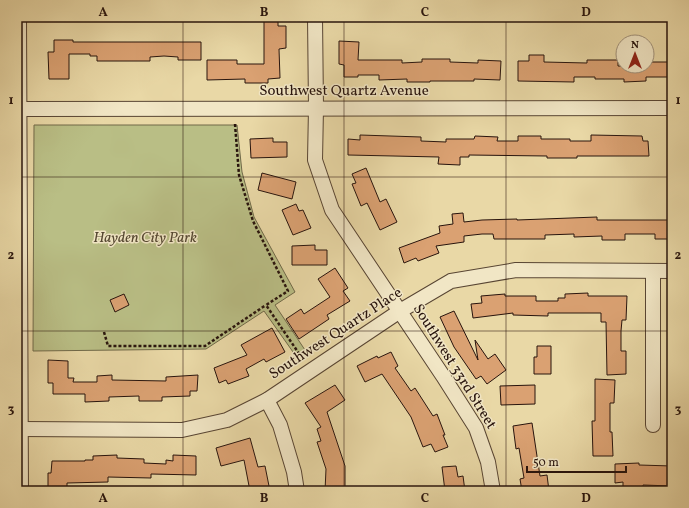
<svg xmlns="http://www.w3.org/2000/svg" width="689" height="508" font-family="Vollkorn,serif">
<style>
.green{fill:#b9be85;stroke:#706949}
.building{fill:#daa172;stroke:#28140d}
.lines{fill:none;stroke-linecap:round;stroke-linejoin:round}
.minor-casing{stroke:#584533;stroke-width:16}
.path{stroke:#28140d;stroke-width:2.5;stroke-dasharray:3 2;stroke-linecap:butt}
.minor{stroke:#f1e6c5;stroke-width:14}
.grid{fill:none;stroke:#28140d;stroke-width:1;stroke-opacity:0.55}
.labels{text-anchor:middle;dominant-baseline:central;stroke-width:3;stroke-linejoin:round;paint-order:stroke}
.street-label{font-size:15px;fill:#28140d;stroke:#f1e6c5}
.park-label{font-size:15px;font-style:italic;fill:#544731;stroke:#f1e6c5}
.neatline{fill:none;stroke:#28140d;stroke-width:1.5}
.grid-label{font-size:13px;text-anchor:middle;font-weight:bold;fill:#28140d}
</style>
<rect width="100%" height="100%" fill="#e9d8a6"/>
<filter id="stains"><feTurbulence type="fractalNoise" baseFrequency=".005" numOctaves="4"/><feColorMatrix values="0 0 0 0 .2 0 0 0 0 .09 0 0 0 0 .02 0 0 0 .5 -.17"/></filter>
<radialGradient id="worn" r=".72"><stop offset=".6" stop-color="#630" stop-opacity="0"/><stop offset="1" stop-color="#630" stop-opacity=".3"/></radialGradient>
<polygon class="green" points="34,125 237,125 242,172 254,217 295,292 275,305 307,353 298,359 264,311 206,349 33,351"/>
<g class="building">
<polygon points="264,17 278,17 278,26 286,26 286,48 279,49 280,78 268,79 268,83 245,83 245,79 207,80 207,60 237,60 237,64 264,64"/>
<polygon points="54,40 73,40 73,42 201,42 201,60 178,60 178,57 164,56 150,57 150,61 97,61 97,56 90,56 90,54 69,54 69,79 49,79 48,52 54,52"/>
<polygon points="339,41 359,42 358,60 402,60 402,63 422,62 422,59 450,59 450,62 478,63 478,60 501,61 500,80 474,79 474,81 430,81 430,82 407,82 407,79 379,80 379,75 358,75 358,77 344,77 344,65 339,64"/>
<polygon points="529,55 544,55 544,62 587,63 587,60 618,60 618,66 647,66 647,62 672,62 672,77 646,77 646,81 624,82 624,79 595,79 595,77 574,77 574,82 518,81 518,61 529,61"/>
<polygon points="360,135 421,137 421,141 446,142 446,139 474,139 475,136 498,137 497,141 518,141 518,136 541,136 541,139 570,139 570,141 591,141 591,135 642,136 643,141 648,141 649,156 577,156 577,158 547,158 547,156 469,155 469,157 460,157 460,165 438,164 439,157 348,155 348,139 360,140"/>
<polygon points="273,138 273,142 287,142 287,157 251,158 250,139"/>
<polygon points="366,168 380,202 386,199 397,222 380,230 367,203 361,206 352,184 356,183 352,174"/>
<polygon points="262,173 296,182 292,199 258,190"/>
<polygon points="296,204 299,211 303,210 311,228 293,235 282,210"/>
<polygon points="463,213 464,222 482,220 517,219 517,220 597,217 597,220 672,220 672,239 655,239 655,234 625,234 625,240 602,240 602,236 574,237 574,234 545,235 545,239 494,239 493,234 482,234 464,236 464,242 436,246 439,253 418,261 416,258 404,263 399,248 440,233 439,226 453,224 452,214"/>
<polygon points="315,245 315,250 327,250 327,265 292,265 292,246"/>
<polygon points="335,268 348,288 343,291 350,301 327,315 329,319 299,339 286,319 301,309 304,314 330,297 318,279"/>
<polygon points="588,293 588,296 627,296 626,320 622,320 621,331 621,351 626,351 626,374 607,375 606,322 601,322 601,313 548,313 548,316 513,315 513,313 473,318 471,304 482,303 481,296 505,294 505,296 536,296 536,301 558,301 558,298 565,298 565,294"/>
<polygon points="124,294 129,305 115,312 110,300"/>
<polygon points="454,311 478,360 475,340 488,359 495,354 506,370 487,384 481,376 476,379 454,347 440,317"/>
<polygon points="272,328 285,352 266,362 264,359 246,369 249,376 228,384 226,380 219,383 214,368 247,355 241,345"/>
<polygon points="537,346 551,346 551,374 534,374 534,357 537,357"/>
<polygon points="391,352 398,366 395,368 411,391 415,388 433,416 437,414 445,435 443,435 448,447 435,452 431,444 423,447 411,417 382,374 365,382 357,366 377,356 378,358"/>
<polygon points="48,360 68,361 68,378 74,378 73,382 97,382 97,376 112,375 112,380 166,381 166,377 198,375 197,391 190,391 190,396 162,397 162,401 139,401 139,396 109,397 109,401 85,402 85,394 53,394 53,383 48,383"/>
<polygon points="595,379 615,380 614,403 610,403 610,432 612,432 613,456 593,456 592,421 595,421"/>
<polygon points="335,385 345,400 327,412 345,466 345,491 325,491 326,469 317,442 321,441 317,429 321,427 305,403"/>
<polygon points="535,385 535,404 501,405 500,386"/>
<polygon points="532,423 540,476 547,475 549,491 522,491 520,479 524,478 519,448 516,449 513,426"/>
<polygon points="250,438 258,467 265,466 270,491 250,491 244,460 221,466 216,448"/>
<polygon points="117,455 117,458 144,459 144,463 166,464 166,460 173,461 173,455 196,456 196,475 151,474 151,478 108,477 108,482 67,483 67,491 48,491 48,473 51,473 52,461 85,461 85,460 93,460 93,456"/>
<polygon points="639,463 639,465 672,466 672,486 643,485 643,488 623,488 623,482 615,483 615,464"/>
<polygon points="456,466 458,477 463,476 465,491 445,491 442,467"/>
</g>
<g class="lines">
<g class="minor-casing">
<g id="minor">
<polyline points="19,17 21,491"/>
<polyline points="315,17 316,108 315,160 332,210 443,376 476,428 488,462 493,491"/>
<polyline points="17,109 672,108"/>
<polyline points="653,271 653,425"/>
<polyline points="267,400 280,425 294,472 297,491"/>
<polyline points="20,429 182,430 227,420 267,400 400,311 451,281 516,270 672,271"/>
</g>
</g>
<g class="path">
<polyline points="235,124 239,175 253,221 288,291 266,305 302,358"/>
<polyline points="104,332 108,346 205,346 266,305"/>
</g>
<use href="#minor" class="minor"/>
</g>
<path class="grid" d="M 183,17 L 183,491M 344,17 L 344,491M 506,17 L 506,491M 17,177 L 672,177M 17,331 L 672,331"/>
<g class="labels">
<g class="street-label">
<text x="344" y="91">Southwest Quartz Avenue</text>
<text transform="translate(336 334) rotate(-33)">Southwest Quartz Place</text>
<text transform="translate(454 367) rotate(58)">Southwest 33rd Street</text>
</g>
<g class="park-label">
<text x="145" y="238">Hayden City Park</text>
</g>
</g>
<rect width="689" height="508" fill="none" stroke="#e9d8a6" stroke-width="44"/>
<g transform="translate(635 54)"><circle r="19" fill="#f1e6c5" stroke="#a1927b"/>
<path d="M0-3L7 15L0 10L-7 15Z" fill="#8f2418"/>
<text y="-6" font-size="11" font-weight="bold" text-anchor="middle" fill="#28140d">N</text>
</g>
<path d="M527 466v6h99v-6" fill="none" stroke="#28140d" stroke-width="2"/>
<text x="533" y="466" font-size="12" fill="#28140d" stroke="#f1e6c5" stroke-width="3" paint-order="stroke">50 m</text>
<rect x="22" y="22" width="645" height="464" class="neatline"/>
<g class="grid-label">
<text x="103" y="16">A</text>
<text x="264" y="16">B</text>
<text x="425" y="16">C</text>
<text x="586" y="16">D</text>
<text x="11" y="104">1</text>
<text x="678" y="104">1</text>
<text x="11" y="259">2</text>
<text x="678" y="259">2</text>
<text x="11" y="413">3</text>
<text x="678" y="413">3</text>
<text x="103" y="502">A</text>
<text x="264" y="502">B</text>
<text x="425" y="502">C</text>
<text x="586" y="502">D</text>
</g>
<rect width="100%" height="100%" filter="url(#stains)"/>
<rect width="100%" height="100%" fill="url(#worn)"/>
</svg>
